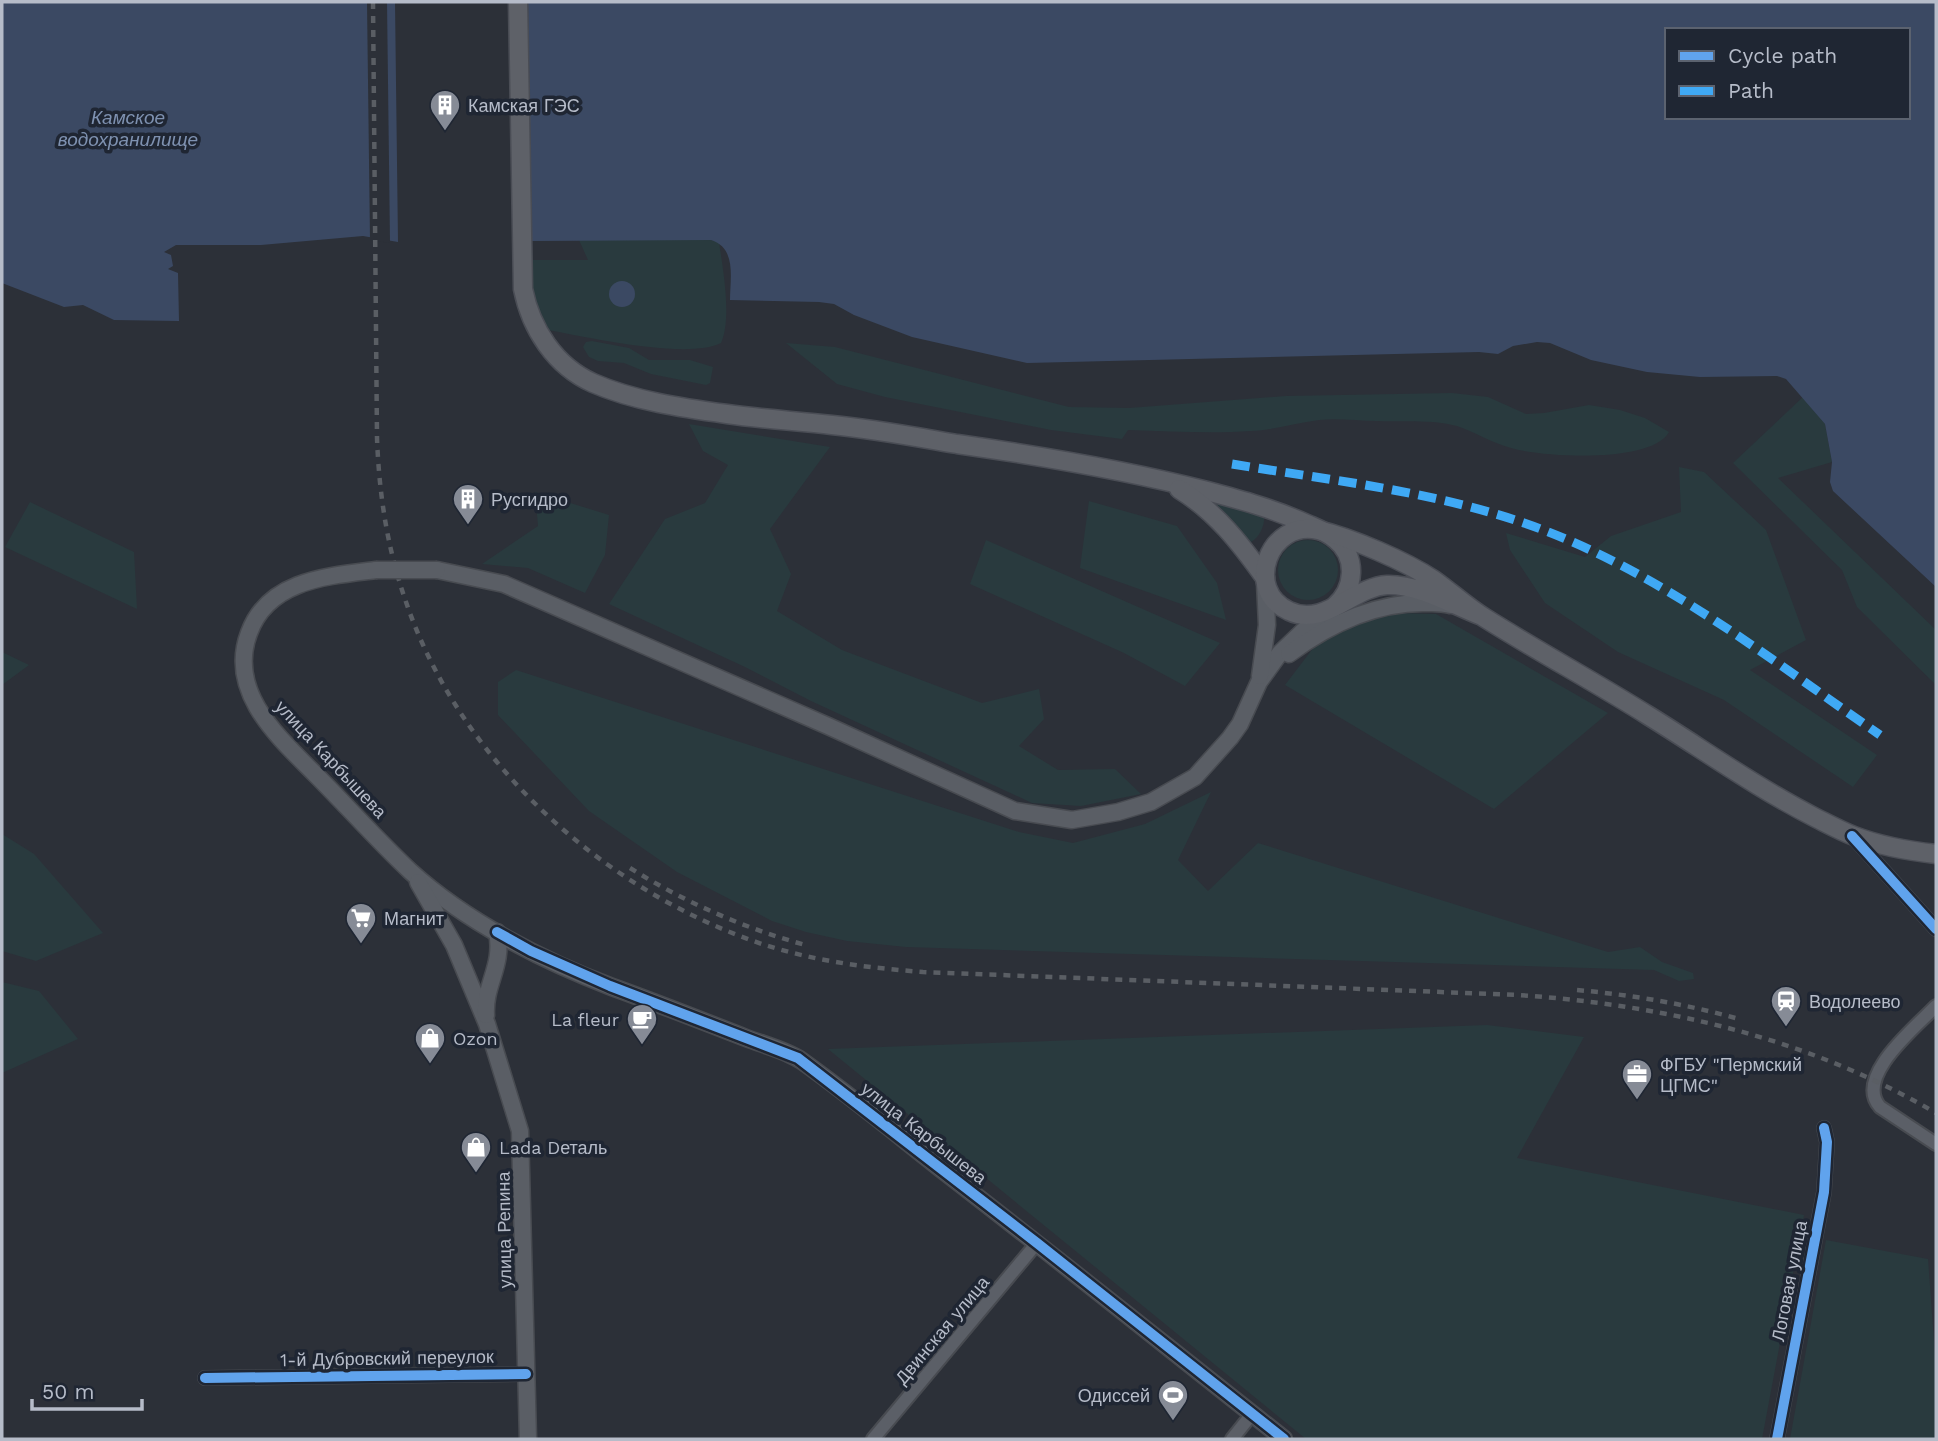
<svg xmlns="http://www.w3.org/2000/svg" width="1938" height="1441" font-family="'Work Sans',sans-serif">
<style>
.green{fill:#293a3e}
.water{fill:#3b4963;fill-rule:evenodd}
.pier{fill:#2c3038}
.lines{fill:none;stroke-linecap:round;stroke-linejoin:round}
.street-casing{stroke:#484b51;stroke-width:16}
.secondary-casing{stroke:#484b51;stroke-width:19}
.primary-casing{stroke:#4a4d55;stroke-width:21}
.street{stroke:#5b5f67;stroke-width:12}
.secondary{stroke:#5a5e65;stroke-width:16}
.primary{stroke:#5e6168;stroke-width:18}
.rail{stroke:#5a5e64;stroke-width:4.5;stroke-dasharray:7 7;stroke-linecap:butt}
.secondary-bridge-casing{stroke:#484b51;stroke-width:19;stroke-linecap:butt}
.secondary-bridge{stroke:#5a5e65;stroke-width:16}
.quiet{stroke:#3fa9f5;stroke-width:9;stroke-dasharray:18 9;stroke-linecap:butt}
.cycleway-casing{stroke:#1f2633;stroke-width:15}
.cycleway{stroke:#60a3ed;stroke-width:10}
.labels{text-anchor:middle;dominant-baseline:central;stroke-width:7;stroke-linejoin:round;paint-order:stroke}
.poi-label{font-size:18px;fill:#b6bcc9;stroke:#1f2633;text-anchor:start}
.street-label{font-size:18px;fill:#b6bcc9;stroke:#1f2633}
.water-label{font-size:19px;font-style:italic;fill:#7e91b0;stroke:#1f2633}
</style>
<rect width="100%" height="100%" fill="#2c3038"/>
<g class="green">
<path d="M 579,240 L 711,240 L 719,242 C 723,269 732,319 721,343 C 687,360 587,337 548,330 C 531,310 533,284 532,260 L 588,260 Z"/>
<polygon points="592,341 629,348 649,360 690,360 713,367 710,383 706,385 651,374 624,363 598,361 589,357 583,347 586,342"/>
<path d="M 786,343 L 835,347 L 1069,407 L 1129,408 L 1286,396 L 1452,393 L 1488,397 L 1526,414 L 1544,413 L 1589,405 L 1620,410 L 1645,418 L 1669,432 C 1651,464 1542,457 1511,448 C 1492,443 1475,432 1457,426 C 1432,419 1403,422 1377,421 C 1358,421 1338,418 1319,420 C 1296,423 1274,430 1251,431 C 1210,434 1169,431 1128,430 L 1122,439 L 1051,430 L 885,397 L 837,384 Z"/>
<polygon points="1803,397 1825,424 1832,462 1778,478 1936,630 1936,685 1857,607 1842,570 1733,463"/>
<polygon points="689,424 830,447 770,529 791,574 777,611 842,650 982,703 1039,689 1044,719 1019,746 1058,770 1115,769 1141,794 1081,806 1032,803 811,701 745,667 609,604 665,519 705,503 728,465 703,451"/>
<polygon points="1679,467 1704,472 1766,530 1806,640 1750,670 1877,755 1853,787 1724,700 1618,652 1545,603 1510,550 1506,533 1585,557 1611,536 1681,512"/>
<polygon points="535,492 609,515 605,555 585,593 528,568 482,564 538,526"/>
<polygon points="1089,501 1177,526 1217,583 1226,620 1080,568"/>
<polygon points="30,502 134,552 137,609 5,547"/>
<path d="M 1215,504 L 1260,512 L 1264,516 C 1265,525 1260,537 1251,542 L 1243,539 Z"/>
<circle cx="1308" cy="570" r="30"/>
<polygon points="986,540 1220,643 1185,686 1124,653 970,584"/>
<polygon points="1390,613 1436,614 1608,713 1494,809 1285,685 1314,647 1348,625"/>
<polygon points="2,652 29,665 2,685"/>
<polygon points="516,670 1019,832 1073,843 1145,824 1211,792 1178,860 1208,891 1258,843 1608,952 1640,947 1662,962 1693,973 1694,979 1679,981 1654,970 906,947 847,941 806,932 772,921 677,872 589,811 498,715 498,682"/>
<polygon points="2,834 34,854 103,933 36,961 2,951"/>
<polygon points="2,982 39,991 78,1039 2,1073"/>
<polygon points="1487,1025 1584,1037 1517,1158 1804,1215 1762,1439 1306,1439 828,1049"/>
<polygon points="1826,1240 1928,1259 1936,1368 1936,1439 1790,1439"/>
</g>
<g class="water">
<polygon points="2,2 395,2 398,242 363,236 261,245 176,245 164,252 171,255 173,266 168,269 178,273 179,321 114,320 83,305 64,307 2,283"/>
<path d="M 528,2 L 1936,2 L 1936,587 L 1833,491 L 1830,482 L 1832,462 L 1825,424 L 1786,379 L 1777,376 L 1700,377 L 1647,372 L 1591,360 L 1550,343 L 1537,342 L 1513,346 L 1498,354 L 1479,352 L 1027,363 L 912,337 L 854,315 L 834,304 L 819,302 L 730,300 C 730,279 737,248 711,240 L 532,241 ZM 1667,30 L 1908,30 L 1908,117 L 1667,117 Z"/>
<circle cx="622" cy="294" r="13"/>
</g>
<polygon class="pier" points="367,2 387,2 390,243 370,240"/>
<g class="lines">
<g class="street-casing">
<g id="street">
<polyline points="1854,838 1936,929"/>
<path d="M 1936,1006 C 1917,1026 1853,1077 1880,1107 L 1936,1144"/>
<polyline points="205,1378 526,1374"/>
<polyline points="873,1439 1037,1243"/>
<polyline points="1232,1439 1252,1414"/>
<polyline points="1777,1439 1824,1192 1827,1142 1824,1128"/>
</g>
</g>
<g class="secondary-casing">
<g id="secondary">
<path d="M 376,570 C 327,576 268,580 249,633 C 227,691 277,736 315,774 C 347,806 377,840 410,871 C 465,921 543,961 612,987 C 657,1003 702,1021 746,1038 C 764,1045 786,1050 802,1061 C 851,1096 898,1135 945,1172 C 1059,1260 1171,1350 1284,1439"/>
<polyline points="437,570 504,584 828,726 1015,811 1072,820 1118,812 1151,802 1195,777 1230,738 1240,724 1259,682 1280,653 1303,631 1329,611"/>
<path d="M 1289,654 C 1328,625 1373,603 1423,603 C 1432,603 1441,602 1450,605"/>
<polyline points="1260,676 1267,625 1265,583"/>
<polyline points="418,882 454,945 487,1024 520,1131 528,1439"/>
<path d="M 486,1015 C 484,984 504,966 497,932"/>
</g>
</g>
<g class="primary-casing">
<g id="primary">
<path d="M 518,2 L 523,289 C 531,329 555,366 593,383 C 634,401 683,408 727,414 C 762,419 797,421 832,425 C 874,429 916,437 957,444 C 1041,456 1125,470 1207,491 C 1241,500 1274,509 1307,524 C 1316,528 1327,532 1335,539 C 1358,557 1355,589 1334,607"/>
<path d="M 1179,489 C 1216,512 1240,543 1265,578"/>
<path d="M 1482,616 C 1453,605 1419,584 1387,585 C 1353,587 1324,628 1289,611 C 1243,590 1269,519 1318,530 C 1352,538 1405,561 1434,580 C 1451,592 1467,607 1485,618 C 1539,652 1595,682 1649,716 C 1704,750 1757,788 1816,818 C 1828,824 1841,831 1854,836 C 1880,846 1909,851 1936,854"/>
</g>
</g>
<use href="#street" class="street"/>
<use href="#secondary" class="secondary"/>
<use href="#primary" class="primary"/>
<g class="rail">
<path d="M 373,2 L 377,438 C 379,493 387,547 405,599 C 459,761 602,890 762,944 C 814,961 868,968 923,972 L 1518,995 C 1665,1005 1808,1038 1936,1113"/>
<path d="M 630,868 C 686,903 746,929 809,946"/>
<path d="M 1577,990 C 1632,995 1686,1004 1739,1019"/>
</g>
<g class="secondary-bridge-casing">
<polyline id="secondary-bridge" points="376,570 437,570"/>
</g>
<use href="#secondary-bridge" class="secondary-bridge"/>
<path class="quiet" d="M 1232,464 C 1329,480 1431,491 1524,523 C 1655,568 1767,657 1880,735"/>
<g class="cycleway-casing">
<g id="cycleway">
<polyline points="1852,836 1936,929"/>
<polyline points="497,932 531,951 610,986 798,1058 1037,1243 1284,1439"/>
<polyline points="205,1378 526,1374"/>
<polyline points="1777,1439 1824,1192 1827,1142 1824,1128"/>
</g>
</g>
<use href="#cycleway" class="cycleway"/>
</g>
<defs>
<g id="building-pin" transform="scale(1.575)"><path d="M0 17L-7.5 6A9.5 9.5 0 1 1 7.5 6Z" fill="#868b96" stroke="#1f2633"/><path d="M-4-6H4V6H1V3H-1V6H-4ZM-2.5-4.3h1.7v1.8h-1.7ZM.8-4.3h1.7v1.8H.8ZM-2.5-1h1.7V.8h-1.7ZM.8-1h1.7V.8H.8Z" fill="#fff"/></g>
<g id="supermarket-pin" transform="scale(1.575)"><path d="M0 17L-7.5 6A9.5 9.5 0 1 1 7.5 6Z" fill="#868b96" stroke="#1f2633"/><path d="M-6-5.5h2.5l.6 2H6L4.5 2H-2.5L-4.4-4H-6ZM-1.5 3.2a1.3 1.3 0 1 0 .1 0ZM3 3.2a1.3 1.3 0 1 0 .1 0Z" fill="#fff"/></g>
<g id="station-pin" transform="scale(1.575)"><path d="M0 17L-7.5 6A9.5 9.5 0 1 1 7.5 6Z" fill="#868b96" stroke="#1f2633"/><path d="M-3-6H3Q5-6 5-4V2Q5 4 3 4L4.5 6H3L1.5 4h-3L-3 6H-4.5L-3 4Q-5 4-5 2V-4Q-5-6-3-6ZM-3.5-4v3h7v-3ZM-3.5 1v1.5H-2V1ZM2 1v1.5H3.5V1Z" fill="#fff"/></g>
<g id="cafe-pin" transform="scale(1.575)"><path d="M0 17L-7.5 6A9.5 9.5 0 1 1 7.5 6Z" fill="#868b96" stroke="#1f2633"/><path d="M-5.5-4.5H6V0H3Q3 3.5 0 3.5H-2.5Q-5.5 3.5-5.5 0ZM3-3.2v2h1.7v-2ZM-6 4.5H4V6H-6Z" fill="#fff"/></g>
<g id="shop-pin" transform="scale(1.575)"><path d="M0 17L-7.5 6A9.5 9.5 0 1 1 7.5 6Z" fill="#868b96" stroke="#1f2633"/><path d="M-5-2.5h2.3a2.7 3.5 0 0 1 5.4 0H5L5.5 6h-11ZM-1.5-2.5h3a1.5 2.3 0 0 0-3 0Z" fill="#fff"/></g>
<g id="office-pin" transform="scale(1.575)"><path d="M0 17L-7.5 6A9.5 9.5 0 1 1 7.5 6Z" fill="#868b96" stroke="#1f2633"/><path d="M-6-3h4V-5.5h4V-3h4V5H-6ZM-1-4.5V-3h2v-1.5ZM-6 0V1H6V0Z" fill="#fff"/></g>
<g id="stadium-pin" transform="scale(1.575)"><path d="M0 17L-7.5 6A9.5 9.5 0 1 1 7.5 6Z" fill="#868b96" stroke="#1f2633"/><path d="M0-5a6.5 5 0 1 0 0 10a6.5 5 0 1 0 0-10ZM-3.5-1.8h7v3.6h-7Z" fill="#fff"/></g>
</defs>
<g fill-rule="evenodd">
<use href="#building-pin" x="445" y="105"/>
<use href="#building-pin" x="468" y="499"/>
<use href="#supermarket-pin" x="361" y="918"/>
<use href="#station-pin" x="1786" y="1001"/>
<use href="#cafe-pin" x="642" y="1019"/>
<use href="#shop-pin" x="430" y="1038"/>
<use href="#office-pin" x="1637" y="1074"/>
<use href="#shop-pin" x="476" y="1147"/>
<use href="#stadium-pin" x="1173" y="1395"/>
</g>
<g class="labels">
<g class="poi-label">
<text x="468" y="105">Камская ГЭС</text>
<text x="491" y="499">Русгидро</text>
<text x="384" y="918">Магнит</text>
<text x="1809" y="1001">Водолеево</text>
<text x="619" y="1019" text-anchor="end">La fleur</text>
<text x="453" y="1038">Ozon</text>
<text x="1660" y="1064">ФГБУ "Пермский<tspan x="1660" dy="21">ЦГМС"</tspan></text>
<text x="499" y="1147">Lada Dеталь</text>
<text x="1150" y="1395" text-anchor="end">Одиссей</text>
</g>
<g class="street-label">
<text transform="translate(331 759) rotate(47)">улица Карбышева</text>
<text transform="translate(924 1133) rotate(38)">улица Карбышева</text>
<text transform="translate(504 1230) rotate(-91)">улица Репина</text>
<text transform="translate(1789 1281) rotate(-79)">Логовая улица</text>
<text transform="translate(942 1330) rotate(-50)">Двинская улица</text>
<text transform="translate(387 1358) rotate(-1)">1-й Дубровский переулок</text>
</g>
<g class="water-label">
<text x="128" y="117">Камское<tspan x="128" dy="22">водохранилище</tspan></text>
</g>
</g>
<rect width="1938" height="1441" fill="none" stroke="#b6bcc9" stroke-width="7"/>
<rect x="1665" y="28" width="245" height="91" fill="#1f2633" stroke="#5b626f" stroke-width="2"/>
<rect x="1679" y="51" width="35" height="10" fill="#60a3ed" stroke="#5b626f" stroke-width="2"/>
<text x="1728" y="63" font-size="21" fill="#b6bcc9">Cycle path</text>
<rect x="1679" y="86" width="35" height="10" fill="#3fa9f5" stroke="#5b626f" stroke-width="2"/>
<text x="1728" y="98" font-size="21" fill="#b6bcc9">Path</text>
<path d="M32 1399v10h110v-10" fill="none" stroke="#b6bcc9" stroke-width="3.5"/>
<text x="42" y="1399" font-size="21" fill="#b6bcc9" stroke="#1f2633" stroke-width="5" paint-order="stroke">50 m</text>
</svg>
